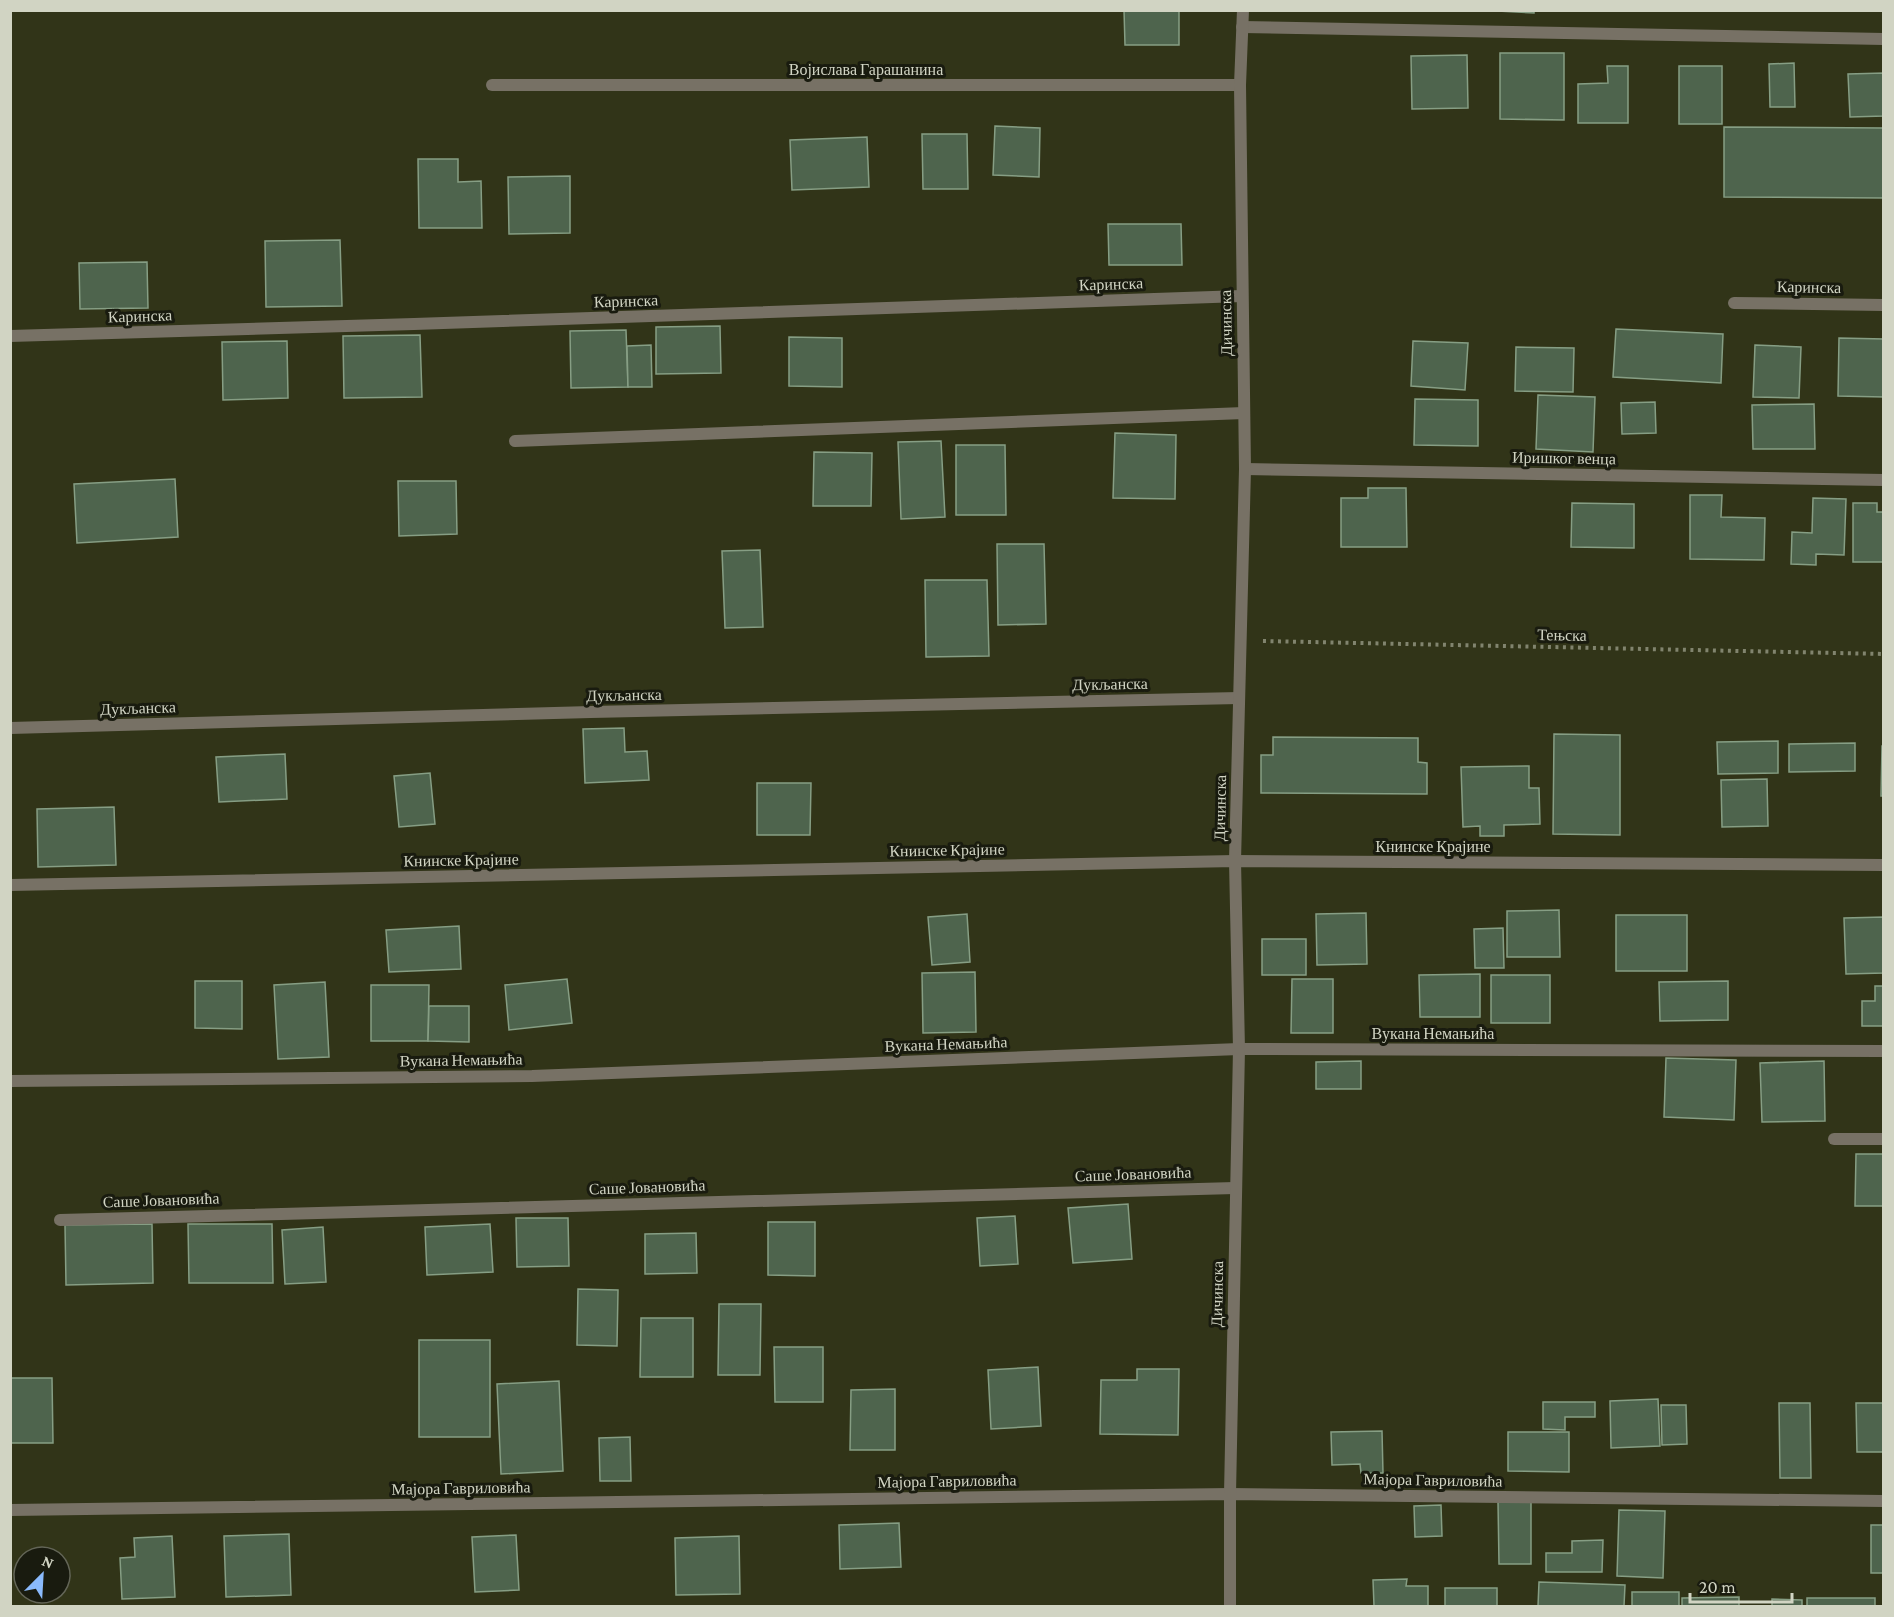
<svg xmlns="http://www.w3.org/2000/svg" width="1894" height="1617" font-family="'Crimson Pro',serif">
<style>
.building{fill:#4e644d;stroke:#869e84;stroke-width:1.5}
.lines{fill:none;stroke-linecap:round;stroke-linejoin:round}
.path{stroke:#81846e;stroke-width:4;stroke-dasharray:3 4.5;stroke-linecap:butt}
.minor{stroke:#777165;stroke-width:12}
.labels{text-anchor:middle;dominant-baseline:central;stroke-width:6;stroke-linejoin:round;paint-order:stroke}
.street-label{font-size:16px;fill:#d1d4c3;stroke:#191b0f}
</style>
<rect width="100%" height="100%" fill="#313418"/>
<g class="building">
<polygon points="1124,10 1179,10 1179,45 1125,45"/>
<polygon points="1478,10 1534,10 1534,13"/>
<polygon points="1500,53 1564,53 1564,120 1500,119"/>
<polygon points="1467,55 1468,108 1412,109 1411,56"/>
<polygon points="1794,63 1795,107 1770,107 1769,64"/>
<polygon points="1607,66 1628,66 1628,123 1578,123 1578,84 1608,83"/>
<rect x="1679" y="66" width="43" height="58"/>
<polygon points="1884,73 1884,116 1850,117 1848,74"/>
<polygon points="995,126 1040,128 1039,177 993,175"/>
<polygon points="1724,127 1884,128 1884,198 1724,197"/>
<polygon points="922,134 967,134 968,189 923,189"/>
<polygon points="867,137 869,187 792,190 790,140"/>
<polygon points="418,159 458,159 458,182 481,181 482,228 419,228"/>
<polygon points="570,176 570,233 509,234 508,177"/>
<polygon points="1108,224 1181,224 1182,265 1109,265"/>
<polygon points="340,240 342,306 266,307 265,241"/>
<polygon points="147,262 148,308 80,309 79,263"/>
<polygon points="720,326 721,373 656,374 656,327"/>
<polygon points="1616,329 1723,334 1721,383 1613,377"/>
<polygon points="626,330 628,387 571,388 570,331"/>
<polygon points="420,335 422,397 344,398 343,336"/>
<polygon points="789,337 842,338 842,387 789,386"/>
<polygon points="1839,338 1884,339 1884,397 1838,396"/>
<polygon points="287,341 288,398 223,400 222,342"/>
<polygon points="1413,341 1468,343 1465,390 1411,386"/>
<polygon points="651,345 652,387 628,387 627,346"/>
<polygon points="1755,345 1801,347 1799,398 1753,397"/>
<polygon points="1516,347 1574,348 1573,392 1515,391"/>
<polygon points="1538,395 1595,397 1593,452 1536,449"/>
<polygon points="1415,399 1478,400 1478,446 1414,445"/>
<polygon points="1655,402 1656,433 1622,434 1621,403"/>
<polygon points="1814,404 1815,449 1753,449 1752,405"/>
<polygon points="1115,433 1176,435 1175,499 1113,498"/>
<polygon points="941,441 945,517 901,519 898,442"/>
<polygon points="956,445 1005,445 1006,515 956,515"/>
<polygon points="814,452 872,453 871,506 813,506"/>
<polygon points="175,479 178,537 77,543 74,484"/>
<polygon points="398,481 456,481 457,534 399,536"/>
<polygon points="1368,488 1406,488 1407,547 1341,547 1341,498 1368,498"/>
<polygon points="1690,495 1722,495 1721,517 1765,518 1764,560 1690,559"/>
<polygon points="1813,498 1846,499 1844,555 1816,554 1816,565 1791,564 1792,532 1812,533"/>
<polygon points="1572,503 1634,504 1634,548 1571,547"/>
<polygon points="1853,503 1877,503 1877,512 1884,512 1884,562 1853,562"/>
<polygon points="997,544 1044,544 1046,624 998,625"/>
<polygon points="760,550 763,627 725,628 722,551"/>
<polygon points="925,580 987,580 989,656 926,657"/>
<polygon points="624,728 625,752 647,751 649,780 585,783 583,729"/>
<polygon points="1554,734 1620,735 1620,835 1553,834"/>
<polygon points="1273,737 1418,738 1418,762 1427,763 1427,794 1261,793 1261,755 1273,755"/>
<polygon points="1778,741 1778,773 1718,774 1717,742"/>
<polygon points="1855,743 1855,771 1789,772 1789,744"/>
<polygon points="1882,746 1884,746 1884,796 1881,796"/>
<polygon points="285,754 287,799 219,802 216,757"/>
<polygon points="1529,766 1529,788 1539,788 1540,824 1504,825 1504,836 1480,836 1480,826 1463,827 1461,767"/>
<polygon points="430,773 435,824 399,827 394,776"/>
<polygon points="1767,779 1768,826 1722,827 1721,780"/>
<polygon points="757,783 811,783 810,835 757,835"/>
<polygon points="114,807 116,865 38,867 37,809"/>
<polygon points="1559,910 1560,957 1507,957 1507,911"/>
<polygon points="1366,913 1367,964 1317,965 1316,914"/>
<polygon points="967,914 970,962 932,965 928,917"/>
<rect x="1616" y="915" width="71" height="56"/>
<polygon points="1884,917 1884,973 1846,974 1844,918"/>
<polygon points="459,926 461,969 389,972 386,930"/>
<polygon points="1503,928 1504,968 1475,968 1474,929"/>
<rect x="1262" y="939" width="44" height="36"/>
<polygon points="975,972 976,1032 923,1033 922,973"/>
<polygon points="1480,974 1480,1017 1420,1017 1419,975"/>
<rect x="1491" y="975" width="59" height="48"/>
<polygon points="567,979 572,1023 509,1030 505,985"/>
<polygon points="1292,979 1333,979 1333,1033 1291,1033"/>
<polygon points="195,981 242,981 242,1029 195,1028"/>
<polygon points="1728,981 1728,1020 1660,1021 1659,982"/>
<polygon points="325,982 329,1057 278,1059 274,985"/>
<polygon points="371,985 429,985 428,1041 371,1041"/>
<polygon points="1875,986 1884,986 1884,1026 1862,1026 1862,1001 1875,1001"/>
<polygon points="429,1006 469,1006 469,1042 428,1041"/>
<polygon points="1666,1058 1736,1060 1734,1120 1664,1117"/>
<polygon points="1361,1061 1361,1089 1316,1089 1316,1062"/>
<polygon points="1824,1061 1825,1121 1762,1122 1760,1063"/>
<polygon points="1856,1154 1884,1154 1884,1206 1855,1206"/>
<polygon points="1128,1204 1132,1259 1073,1263 1068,1208"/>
<polygon points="1015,1216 1018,1264 980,1266 977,1218"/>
<polygon points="516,1218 568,1218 569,1266 517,1267"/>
<polygon points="768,1222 815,1222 815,1276 768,1275"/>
<polygon points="152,1224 153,1283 66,1285 65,1225"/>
<polygon points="188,1224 272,1224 273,1283 189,1283"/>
<polygon points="490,1224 493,1272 427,1275 425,1227"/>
<polygon points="323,1227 326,1282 285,1284 282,1230"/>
<polygon points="696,1233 697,1273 645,1274 645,1234"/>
<polygon points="578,1289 618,1290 617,1346 577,1345"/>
<polygon points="719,1304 761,1304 760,1375 718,1375"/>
<polygon points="641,1318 693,1318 693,1377 640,1377"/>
<rect x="419" y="1340" width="71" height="97"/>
<polygon points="774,1347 823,1347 823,1402 775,1402"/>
<polygon points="1038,1367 1041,1426 991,1429 988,1370"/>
<polygon points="1137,1369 1179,1369 1178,1435 1100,1434 1101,1380 1137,1380"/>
<polygon points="10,1378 52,1378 53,1443 10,1443"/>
<polygon points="559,1381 563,1471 501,1474 497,1384"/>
<polygon points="895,1389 895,1450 850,1450 851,1390"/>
<polygon points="1658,1399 1660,1446 1611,1448 1610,1401"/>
<polygon points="1543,1402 1595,1402 1595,1417 1565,1417 1565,1430 1543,1429"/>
<polygon points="1779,1403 1810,1403 1811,1478 1780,1478"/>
<polygon points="1856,1403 1884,1403 1884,1452 1857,1452"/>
<polygon points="1661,1405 1686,1405 1687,1444 1662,1445"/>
<polygon points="1382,1431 1383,1473 1361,1473 1360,1464 1332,1465 1331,1432"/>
<polygon points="1508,1432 1569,1432 1569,1472 1508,1471"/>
<polygon points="630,1437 631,1481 600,1481 599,1438"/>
<polygon points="1498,1502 1531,1502 1531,1564 1499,1564"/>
<polygon points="1441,1505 1442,1536 1415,1537 1414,1506"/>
<polygon points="1619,1510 1665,1511 1663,1578 1617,1576"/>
<polygon points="899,1523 901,1567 840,1569 839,1525"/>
<rect x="1871" y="1525" width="13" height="48"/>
<polygon points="289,1534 291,1595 226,1597 224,1536"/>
<polygon points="516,1535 519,1590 475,1592 472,1537"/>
<polygon points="172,1536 175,1597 122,1599 120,1558 135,1557 134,1538"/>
<polygon points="739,1536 740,1594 676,1595 675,1538"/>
<polygon points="1603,1540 1602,1572 1546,1572 1546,1553 1572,1553 1572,1541"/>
<polygon points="1407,1579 1406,1586 1428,1586 1428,1606 1374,1606 1373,1580"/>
<polygon points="1539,1582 1625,1585 1624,1606 1538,1606"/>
<rect x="1445" y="1588" width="52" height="18"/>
<rect x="1632" y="1592" width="47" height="14"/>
<polygon points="1739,1597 1739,1606 1682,1606 1682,1598"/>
<rect x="1807" y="1598" width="68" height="8"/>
<polygon points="1772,1599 1802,1600 1802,1606 1772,1606"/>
</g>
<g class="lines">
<polyline class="path" points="1263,641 1884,654"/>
<g class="minor">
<polyline points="1242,27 1884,39"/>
<polyline points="492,85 1240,85"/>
<polyline points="1734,303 1884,305"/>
<polyline points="10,336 414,324 1242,296"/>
<polyline points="515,441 1244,413"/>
<polyline points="1245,469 1884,480"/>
<polyline points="10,728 591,712 1239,698"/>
<polyline points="10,885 1235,861 1884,865"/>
<polyline points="10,1081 532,1076 1239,1049 1884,1051"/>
<polyline points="1834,1139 1884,1139"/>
<polyline points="60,1220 1235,1188"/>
<polyline points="10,1510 1230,1494 1884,1501"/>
<polyline points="1230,1606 1230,1494 1239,1049 1235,861 1245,469 1240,85 1243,10"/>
</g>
</g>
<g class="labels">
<g class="street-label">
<text x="866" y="69">Војислава Гарашанина</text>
<text transform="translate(1111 284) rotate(-2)">Каринска</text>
<text transform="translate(1809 287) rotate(1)">Каринска</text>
<text transform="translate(626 301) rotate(-2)">Каринска</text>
<text transform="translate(140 316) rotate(-2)">Каринска</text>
<text transform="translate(1226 323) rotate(-91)">Дичинска</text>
<text transform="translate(1564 458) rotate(1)">Иришког венца</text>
<text transform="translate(1562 635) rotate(1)">Тењска</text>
<text transform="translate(1110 684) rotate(-1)">Дукљанска</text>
<text transform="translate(624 695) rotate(-1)">Дукљанска</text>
<text transform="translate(138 708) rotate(-2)">Дукљанска</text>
<text transform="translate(1220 808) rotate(-89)">Дичинска</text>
<text x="1433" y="846">Книнске Крајине</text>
<text transform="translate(947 850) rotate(-1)">Книнске Крајине</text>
<text transform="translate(461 860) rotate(-1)">Книнске Крајине</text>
<text x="1433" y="1033">Вукана Немањића</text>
<text transform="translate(946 1044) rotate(-2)">Вукана Немањића</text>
<text transform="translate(461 1060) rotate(-1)">Вукана Немањића</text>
<text transform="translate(1133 1174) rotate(-2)">Саше Јовановића</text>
<text transform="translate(647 1187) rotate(-2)">Саше Јовановића</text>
<text transform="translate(161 1200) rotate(-2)">Саше Јовановића</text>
<text transform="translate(1217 1294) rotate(-89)">Дичинска</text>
<text transform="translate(1433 1480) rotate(1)">Мајора Гавриловића</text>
<text transform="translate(947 1481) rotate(-1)">Мајора Гавриловића</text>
<text transform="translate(461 1488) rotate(-1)">Мајора Гавриловића</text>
</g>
</g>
<rect width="1894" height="1617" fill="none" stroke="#d1d4c3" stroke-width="24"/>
<g transform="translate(42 1575) rotate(24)"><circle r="28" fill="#191b0f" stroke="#636557" stroke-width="1.5"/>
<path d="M0-4.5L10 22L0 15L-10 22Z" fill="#8abafc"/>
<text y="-9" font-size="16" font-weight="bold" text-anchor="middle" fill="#d1d4c3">N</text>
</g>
<path d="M1690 1593v9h102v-9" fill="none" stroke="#d1d4c3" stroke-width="3"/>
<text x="1699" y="1593" font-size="18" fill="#d1d4c3" stroke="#191b0f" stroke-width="4.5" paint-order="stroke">20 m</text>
</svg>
